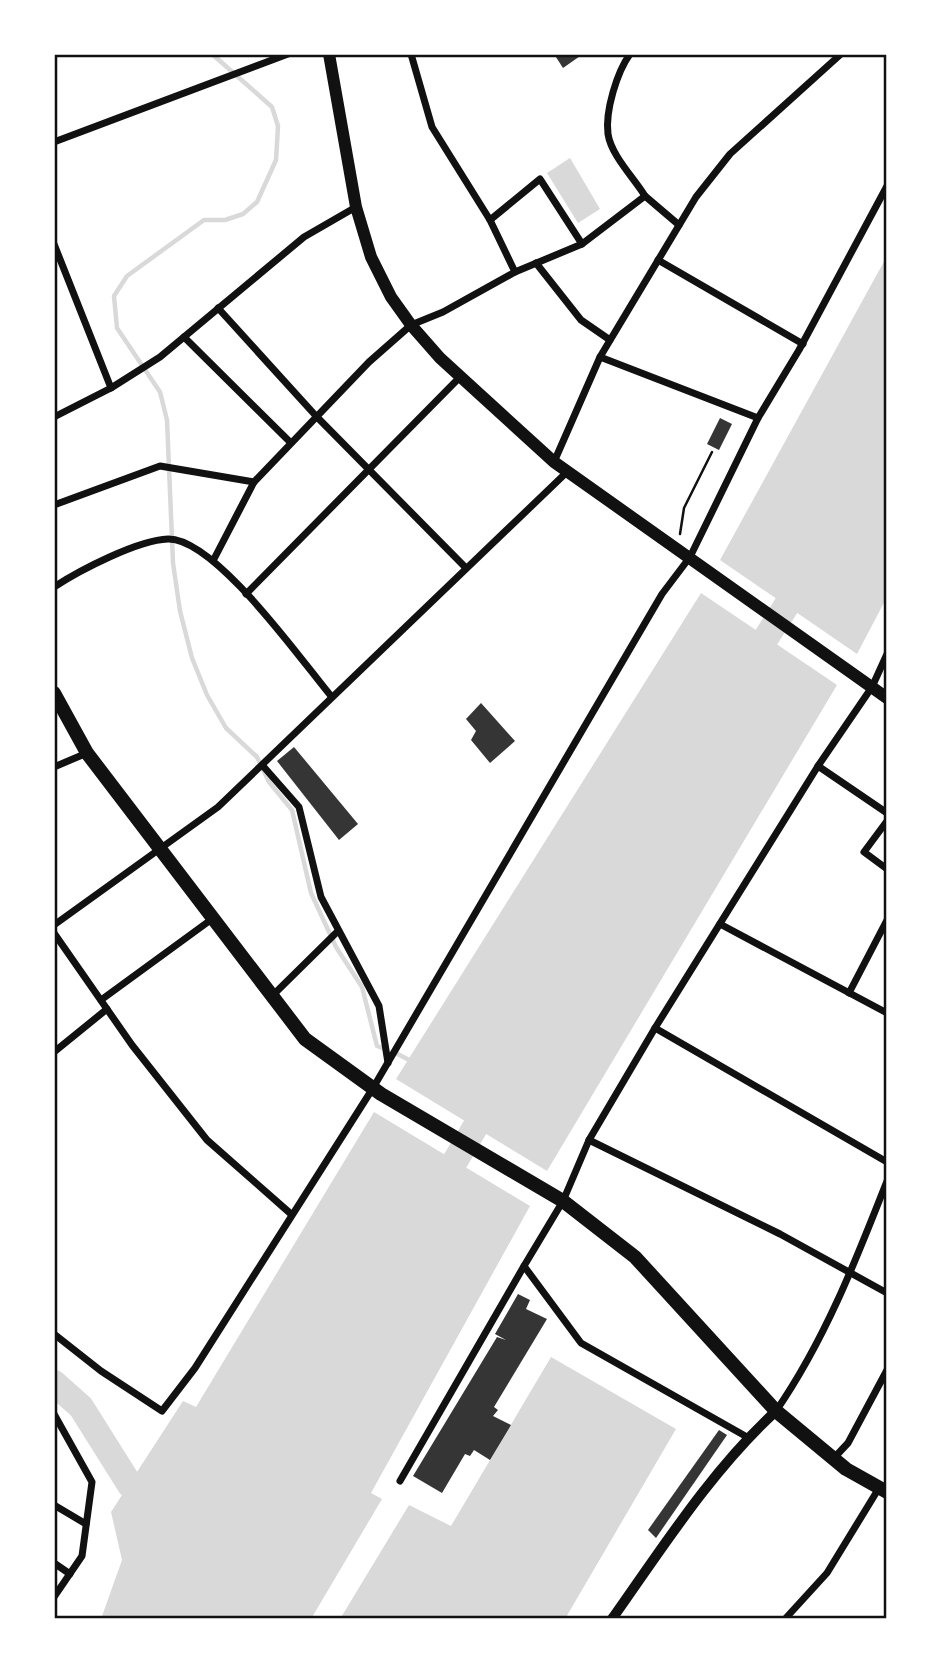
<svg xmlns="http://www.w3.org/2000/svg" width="941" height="1673" font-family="Quicksand,sans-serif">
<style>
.water{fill:#d9d9d9}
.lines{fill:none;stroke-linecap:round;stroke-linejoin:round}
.stream{stroke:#d9d9d9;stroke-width:4.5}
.river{stroke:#d9d9d9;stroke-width:26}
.building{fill:#353535}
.path{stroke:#111;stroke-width:2.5}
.minor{stroke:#111;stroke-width:7}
.tertiary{stroke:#111;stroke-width:10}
.secondary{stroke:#111;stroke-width:12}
.primary{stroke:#111;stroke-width:14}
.neatline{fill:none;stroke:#111;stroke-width:2.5}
</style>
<rect width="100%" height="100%" fill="#fff"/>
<g class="water">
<polygon points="570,158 600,209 578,223 547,173"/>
<polygon points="887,256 887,597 857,654 720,560"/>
<polygon points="701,593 837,685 547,1171 396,1079"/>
<polygon points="374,1112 530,1206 371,1493 382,1499 311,1619 101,1619 122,1560 111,1512 183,1401 196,1407"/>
<polygon points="551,1357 676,1429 565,1619 340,1619 409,1505 451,1526"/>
</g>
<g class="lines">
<g class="stream">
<polyline points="212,54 272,107 278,126 276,160 257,202 243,214 225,220 204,220 127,276 114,296 117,328 160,392 167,420 173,563 180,611 192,658 207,695 226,728 257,757 269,782 292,810 311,893 336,947 362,987 377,1046 385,1049"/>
<polyline points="394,1052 411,1061"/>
</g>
<g class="river">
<polyline points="748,666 806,575"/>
<polyline points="438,1190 493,1097"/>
<polyline points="54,1383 81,1407 130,1485"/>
</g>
</g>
<g class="building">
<polygon points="554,54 583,54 563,68"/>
<polygon points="720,418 732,424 719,450 707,444"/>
<polygon points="481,703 515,741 490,763 471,740 476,731 466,719"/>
<polygon points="294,747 358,824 339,840 277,761"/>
<polygon points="518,1294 530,1300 526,1309 547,1319 494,1407 498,1410 493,1416 511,1425 490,1460 474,1450 470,1456 465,1454 442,1493 413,1476 497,1337 506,1340 495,1334"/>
<polygon points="719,1430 727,1435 656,1538 648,1530"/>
</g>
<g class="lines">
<polyline class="path" points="680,534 684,508 712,452"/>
<g class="minor">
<polyline points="411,54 432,127 490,220 540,179 582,244"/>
<path d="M 630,54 C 617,72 605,111 608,134 C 611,155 634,178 645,196"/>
<polyline points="54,142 288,54"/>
<polyline points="490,220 515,272"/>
<polyline points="54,244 111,388"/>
<polyline points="658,260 803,344"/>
<polyline points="536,263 581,320 610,340"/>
<polyline points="218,308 316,416 466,568"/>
<polyline points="184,337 290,442"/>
<polyline points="600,357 758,418"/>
<polyline points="54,417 111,388 160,357 304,237 356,207"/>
<polyline points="554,462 600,357 696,197 730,154 841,54"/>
<polyline points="54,505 160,466 254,482"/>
<polyline points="214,559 254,482 369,362 411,325 443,312 515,272 582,244 645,196 679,225"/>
<path d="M 54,587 C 80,570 138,540 168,539 C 215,538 301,660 331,696"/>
<polyline points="246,594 460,377"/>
<polyline points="263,766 299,807 321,897 379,1006 388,1063"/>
<polyline points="818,766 887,813"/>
<polyline points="54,767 87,753"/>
<polyline points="887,821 864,852 887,869"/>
<polyline points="720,924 887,1013"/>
<polyline points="54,925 218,807 567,472"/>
<polyline points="54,933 132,1045 207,1140 291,1214"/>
<polyline points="849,993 887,920"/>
<polyline points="271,997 338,931"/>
<polyline points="101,1000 212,919"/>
<polyline points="655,1028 887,1162"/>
<polyline points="54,1052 107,1009"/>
<polyline points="589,1140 780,1234 887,1293"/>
<polyline points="54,1334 101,1371 162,1411 195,1368 373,1088 662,594 690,557 758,418 799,350 887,186"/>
<path d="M 776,1411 C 825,1340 856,1260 887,1181"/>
<polyline points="54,1414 92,1482 82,1556 54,1597"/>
<polyline points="747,1437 581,1343 524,1266 563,1201 589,1140 655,1028 818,766 872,687 887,654"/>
<polyline points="834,1458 848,1443 887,1370"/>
<polyline points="400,1481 524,1266"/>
<polyline points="54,1505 86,1524"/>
<polyline points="54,1563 70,1574"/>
<polyline points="785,1619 827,1573 879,1488"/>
</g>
<path class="tertiary" d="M 612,1619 C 663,1547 711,1471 776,1411"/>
<polyline class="secondary" points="329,54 356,207 371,257 391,297 411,325 440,358 554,462 887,698"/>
<polyline class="primary" points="54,693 87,753 305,1039 381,1094 563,1201 635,1257 776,1411 846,1469 887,1492"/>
</g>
<rect width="941" height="1673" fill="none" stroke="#ffffff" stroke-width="112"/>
<rect x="56" y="56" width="829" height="1561" class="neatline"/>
</svg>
